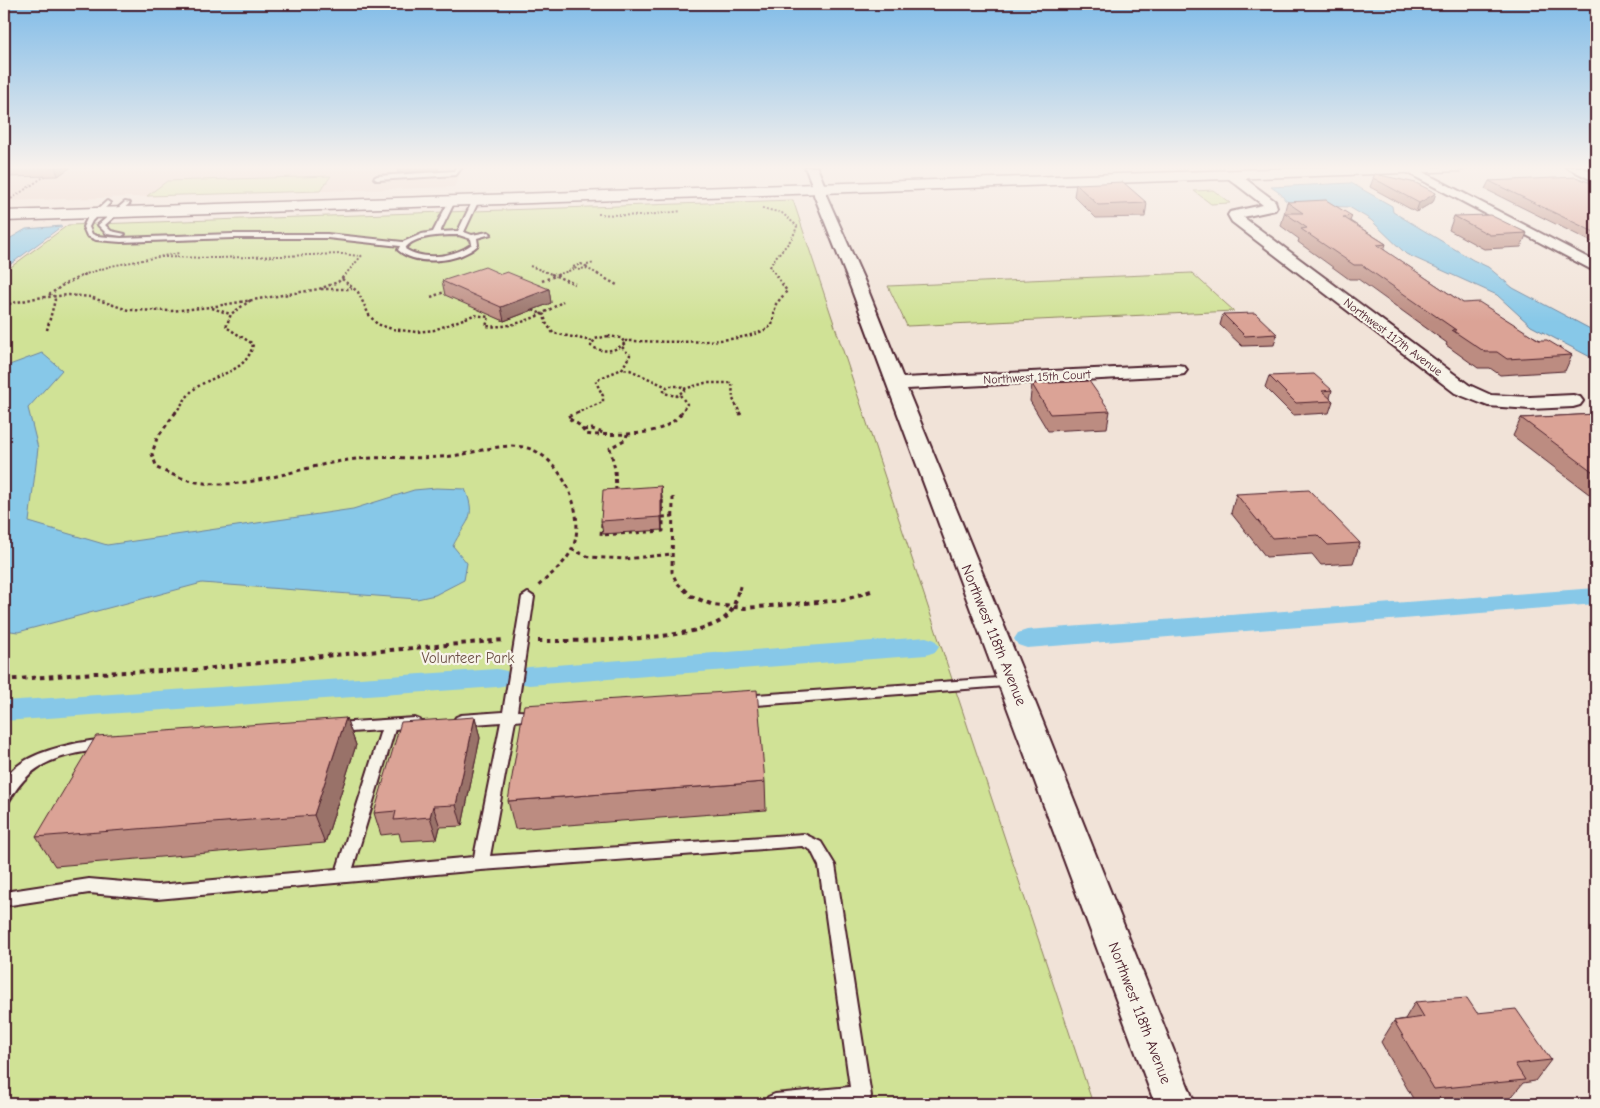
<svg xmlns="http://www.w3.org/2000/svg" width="1600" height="1108" font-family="'Comic Neue',sans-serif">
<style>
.built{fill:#ead0c4}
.green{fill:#d0e296;stroke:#8d8060}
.water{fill:#87c8e8;stroke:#6f849c}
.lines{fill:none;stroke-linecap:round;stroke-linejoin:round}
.canal{fill:#87c8e8;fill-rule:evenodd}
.service-casing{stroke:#4a1f2b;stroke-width:4}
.minor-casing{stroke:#4a1f2b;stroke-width:4}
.trunk-casing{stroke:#4a1f2b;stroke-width:3}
.path-far3{stroke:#4a1f2b;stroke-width:2;stroke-dasharray:2 2;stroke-linecap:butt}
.path-far2{stroke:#4a1f2b;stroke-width:2.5;stroke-dasharray:2.5 2.5;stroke-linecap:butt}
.path-far1{stroke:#4a1f2b;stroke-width:3;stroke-dasharray:4 4;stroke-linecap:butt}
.path{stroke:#4a1f2b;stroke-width:4;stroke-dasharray:4.5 4.5;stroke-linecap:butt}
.service{fill:#f7f3e8;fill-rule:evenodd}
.minor{fill:#f7f3e8;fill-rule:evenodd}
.trunk{fill:#f7f3e8;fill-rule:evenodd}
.wall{fill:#bc8c81;stroke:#4a1f2b}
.shaded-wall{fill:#997269;stroke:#4a1f2b}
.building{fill:#dba396;stroke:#4a1f2b}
.labels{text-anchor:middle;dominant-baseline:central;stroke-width:4.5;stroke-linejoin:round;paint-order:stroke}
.far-street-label{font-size:12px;fill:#4a1f2b;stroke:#f7f3e8}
.street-label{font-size:15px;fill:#4a1f2b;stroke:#f7f3e8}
.park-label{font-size:15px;fill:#6c5046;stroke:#f7f3e8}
</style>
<rect width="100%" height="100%" fill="#f1e3d8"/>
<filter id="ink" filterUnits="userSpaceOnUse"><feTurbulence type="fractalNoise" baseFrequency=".02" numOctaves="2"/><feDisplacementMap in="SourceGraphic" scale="10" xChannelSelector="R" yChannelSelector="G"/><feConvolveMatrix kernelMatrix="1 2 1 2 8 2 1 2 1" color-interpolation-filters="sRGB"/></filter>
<g filter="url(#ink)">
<polygon class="built" points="4,167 464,167 454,187 4,201"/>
<g class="green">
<polygon points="331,176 320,191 147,196 167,181"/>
<polygon points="1213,190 1230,203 1211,204 1194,191"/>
<polygon points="793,200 1093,1104 4,1104 4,272 68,225"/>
<polygon points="1192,273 1234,311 907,326 888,286"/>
</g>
<g class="water">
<polygon points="1351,183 1392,206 1393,212 1473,260 1488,267 1513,288 1596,332 1596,360 1531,326 1497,295 1406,254 1371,220 1349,207 1295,205 1285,200 1281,194 1271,187"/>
<polygon points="62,226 4,269 4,242 26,229"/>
<path d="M 42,353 L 62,370 L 28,408 L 38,448 L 29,522 L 107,545 L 353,509 L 414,490 L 436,488 L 465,489 C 478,519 465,521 453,546 L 467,563 L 464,580 L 435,595 L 417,599 L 202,583 L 18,632 L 4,630 L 4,367 Z"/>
</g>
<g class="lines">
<g class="canal">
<polygon points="1596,588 1596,604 1027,648 1018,645 1014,639 1018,633 1027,630"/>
<polygon points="926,637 935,640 939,646 935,652 926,655 529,685 519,683 515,676 519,669 529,667"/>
<polygon points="497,669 507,671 511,678 507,685 497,687 4,721 4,701"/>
</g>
<g class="service-casing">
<g id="service">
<polygon points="456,167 462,167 456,175 377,180 374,178 377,176 454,171"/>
<path d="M 476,198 L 479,200 L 464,232 L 472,235 L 488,232 L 491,234 L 477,238 L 478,245 C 460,262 417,267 398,250 L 400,246 L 327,238 L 232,238 L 121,242 L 96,240 L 87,236 L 83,227 L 87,219 L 107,201 L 110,203 L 92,221 L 89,227 L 92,234 L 97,236 L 121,238 L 232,234 L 327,234 L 403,242 L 422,234 L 433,232 L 449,201 L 452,199 L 455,201 L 440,232 L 458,231 L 473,200 ZM 459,235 L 471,239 L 472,244 C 454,257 424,261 405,249 C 412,235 445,235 459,235 Z"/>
<polygon points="125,202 130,203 105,225 111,231 125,234 122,236 107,234 98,225"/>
<polygon points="528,593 534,597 517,711 542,712 544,715 542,718 515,721 490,856 804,834 821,842 835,865 871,1096 868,1103 864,1104 765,1104 768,1097 775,1094 850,1087 819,866 811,850 802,846 481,870 157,899 89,893 4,906 4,892 89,879 157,885 337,869 381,730 336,733 331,732 329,728 331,724 336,723 415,718 420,720 422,723 420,726 395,729 353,868 474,857 501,722 461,725 456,723 454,720 456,717 461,715 503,712 522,597"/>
<polygon points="1013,677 1018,679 1020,682 1018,685 743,706 738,704 736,701 738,698 743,696"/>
<path d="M 106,739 L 111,740 L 113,744 L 111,748 C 102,750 93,750 84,752 C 48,758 27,769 9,801 L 4,803 C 4,797 2,788 4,783 C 16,752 77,742 106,739 Z"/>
</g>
</g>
<g class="minor-casing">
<g id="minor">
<polygon points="805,167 817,167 826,189 826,195 864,280 903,378 1178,365 1184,366 1187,370 1184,374 1178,375 907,389 1027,682 1195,1104 1155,1104 848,280 814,195 814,189"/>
<polygon points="1397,167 1413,167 1596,262 1596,272"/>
<polygon points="1566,167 1582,167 1596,174 1596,182"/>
<polygon points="1232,171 1236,172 1275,201 1277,207 1275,210 1243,217 1469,385 1491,395 1530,397 1573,395 1580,397 1583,401 1580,405 1573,407 1530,409 1488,406 1455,393 1232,222 1228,215 1230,212 1263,205 1228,178 1226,175 1228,172"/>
</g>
</g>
<g class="trunk-casing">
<polygon id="trunk" points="1328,167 1467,167 1460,171 4,221 4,211"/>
</g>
<g class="path-far3">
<polyline points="11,199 45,176"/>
<path d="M 762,208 L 782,213 L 797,226 C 791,247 778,249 770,267 L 776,275"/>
<polyline points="598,214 640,216 681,211"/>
<polyline points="161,257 217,258 342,254 360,256"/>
<polygon points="581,264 588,267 578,270 573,267"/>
<polyline points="587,265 594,263"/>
<polyline points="530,266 554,275"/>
<polyline points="586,268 600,275"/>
<polyline points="83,275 111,266 179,253"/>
<polyline points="345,275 363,254"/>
<polyline points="557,275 574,269"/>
</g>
<g class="path-far2">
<polyline points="551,274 575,284"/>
<polyline points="597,274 617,285"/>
<path d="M 342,279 L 358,292 L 369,315 L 377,324 L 392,329 L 416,332 L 434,330 L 474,315 L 489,317 L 486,326 C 513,329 542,316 563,301"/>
<polyline points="542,281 560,274"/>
<polyline points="321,289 352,289"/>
<polyline points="49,295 63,285 86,274"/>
<polyline points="431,297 447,291"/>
<polyline points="4,305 36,298 69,295 90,297 128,310 172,311 210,307 319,289 338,282 346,274"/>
<polyline points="212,308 230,314"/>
<polyline points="533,310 544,315 546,323 553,333 592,341"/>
<polyline points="47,330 55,300 53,295"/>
<path d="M 608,336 L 621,338 L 625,343 C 615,352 602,353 591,346 L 595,339 Z"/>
<path d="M 625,341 C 659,341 748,347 772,325 L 776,304 L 787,291 L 775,274"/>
<polyline points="622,347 630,355 622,369 630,370 667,387"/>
<polygon points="670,386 680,386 685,390 676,396 664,393 664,390"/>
<polyline points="684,389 705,383 732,383 733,399 740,413"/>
<polyline points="680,395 687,404 681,413"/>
<path d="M 175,413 C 181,406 186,397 192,391 C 212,373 247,375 253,344 L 226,327 L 231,314 L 251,300"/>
<polyline points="576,413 603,402 603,396 596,382 598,379 622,369"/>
</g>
<g class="path-far1">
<path d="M 176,412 L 157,438 L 152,454 L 157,468 C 172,475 187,481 204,483 C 253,489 301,466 349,460 C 383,455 418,460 452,456 C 475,453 500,443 523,447 C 559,453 584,508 575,541 C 570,561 552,573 537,587"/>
<path d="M 579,412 L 567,417 L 579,425 L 586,434 L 593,435 C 622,433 663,439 682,412"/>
<polyline points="739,412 741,415"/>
<polyline points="583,430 592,429 603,433"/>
<polyline points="616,491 615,469 610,448 626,439 627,434"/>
<polyline points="673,497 672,572 677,583 685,590"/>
<polyline points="657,498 662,497 663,517 673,516"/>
<polyline points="602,523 601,535 663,531 663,517"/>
<polyline points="571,549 589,557 625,559 672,554"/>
<polyline points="739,590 741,583"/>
</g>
<g class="path">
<polyline points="684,589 691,596 713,605 745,608 843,600 871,591"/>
<path d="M 538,641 C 577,641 699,642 726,617 C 734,610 736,599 739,589"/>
<polyline points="4,680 95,673 195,670 323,656 504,640"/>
</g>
<use href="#service" class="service"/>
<use href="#minor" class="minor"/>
<use href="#trunk" class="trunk"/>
</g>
<g class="wall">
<polygon points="4,167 71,167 58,176 4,177"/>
<polygon points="1375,174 1433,202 1416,212 1370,187"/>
<polygon points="1489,181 1596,185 1596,244 1485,189"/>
<polygon points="1076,184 1147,203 1145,217 1096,218 1074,196"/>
<polygon points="1287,202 1352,216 1350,221 1386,244 1384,250 1463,303 1572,355 1565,371 1500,375 1490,368 1478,368 1446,345 1447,343 1358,279 1349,279 1298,242 1299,239 1281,226"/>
<polygon points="1454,216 1527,233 1521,247 1484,249 1449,230"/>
<polygon points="442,281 549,289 551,303 504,321 445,295"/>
<polygon points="1223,314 1277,334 1274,345 1242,346 1220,325"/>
<polygon points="1269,376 1332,390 1330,398 1333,401 1329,413 1293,415 1265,387"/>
<polygon points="1032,384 1110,411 1107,428 1048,431 1030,401"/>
<polygon points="1596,414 1596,497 1593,497 1513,436 1521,418"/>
<polygon points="661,486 662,499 662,530 603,534 601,521"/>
<polygon points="1236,494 1360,543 1353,563 1321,565 1312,554 1266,557 1231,513"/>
<polygon points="475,717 480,738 462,826 440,827 437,839 401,841 399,833 381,835 374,813"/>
<polygon points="346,718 356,745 325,843 55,866 36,837"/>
<polygon points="765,782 766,810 515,829 508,801"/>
<polygon points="1415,1002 1477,1013 1551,1060 1535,1081 1523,1083 1509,1100 1473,1104 1416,1104 1381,1042 1394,1021 1405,1019"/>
</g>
<g class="shaded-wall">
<polygon points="55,167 71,167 58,176"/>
<polygon points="397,167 439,167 438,170 398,173"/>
<polygon points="1436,193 1433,202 1416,212 1419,203"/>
<polygon points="549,289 551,303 504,321 501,307"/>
<polygon points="661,486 662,499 662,530 661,517"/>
<polygon points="475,717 480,738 462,826 456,805"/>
<polygon points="346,718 356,745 325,843 314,815"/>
<polygon points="433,806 440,827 437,839 430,817"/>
</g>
<g class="building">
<polygon points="1375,174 1416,183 1436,193 1419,203 1373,178"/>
<polygon points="1576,177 1596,185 1596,233 1489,181"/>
<polygon points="1123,182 1147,203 1098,205 1076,184"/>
<polygon points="1326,200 1352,216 1343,217 1386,244 1377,245 1463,303 1479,302 1539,340 1547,340 1572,355 1507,359 1497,352 1485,352 1452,330 1456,330 1362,265 1354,265 1301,229 1307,228 1285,213 1303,213 1287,202"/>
<polygon points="1490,215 1527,233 1490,235 1454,216"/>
<polygon points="485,267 501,274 507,272 549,289 501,307 442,281"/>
<polygon points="1255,313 1277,334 1245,336 1223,314"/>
<polygon points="1314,374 1332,390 1322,391 1333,401 1296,403 1269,376"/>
<polygon points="1089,381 1110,411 1050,414 1032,384"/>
<polygon points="1596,414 1596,474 1521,418"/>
<polygon points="661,486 661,517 601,521 603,490"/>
<polygon points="1309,490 1360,543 1328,545 1318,535 1272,538 1236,494"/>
<polygon points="757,690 765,782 508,801 524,705"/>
<polygon points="475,717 456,805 433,806 430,817 394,820 396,811 374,813 401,722"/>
<polygon points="346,718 314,815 36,837 96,736"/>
<polygon points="1467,998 1477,1013 1516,1009 1551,1060 1515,1064 1525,1080 1434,1089 1394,1021 1424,1017 1415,1002"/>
</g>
</g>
<linearGradient id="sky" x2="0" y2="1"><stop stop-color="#81bce8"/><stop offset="0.52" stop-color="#f9f2ed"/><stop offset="1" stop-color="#f9f2ed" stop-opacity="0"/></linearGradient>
<rect width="1600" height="322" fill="url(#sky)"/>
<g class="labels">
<g class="far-street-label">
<text transform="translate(1393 337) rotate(37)">Northwest 117th Avenue</text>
<text transform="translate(1037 377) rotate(-3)">Northwest 15th Court</text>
</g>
<g class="street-label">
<text transform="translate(994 635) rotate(68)">Northwest 118th Avenue</text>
<text transform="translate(1140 1013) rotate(69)">Northwest 118th Avenue</text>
</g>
<g class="park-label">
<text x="468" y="658">Volunteer Park</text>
</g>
</g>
<rect width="1600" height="1108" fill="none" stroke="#f7f3e8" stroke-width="20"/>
<rect x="10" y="10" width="1580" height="1088" fill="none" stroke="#4a1f2b" stroke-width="2" filter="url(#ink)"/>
</svg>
